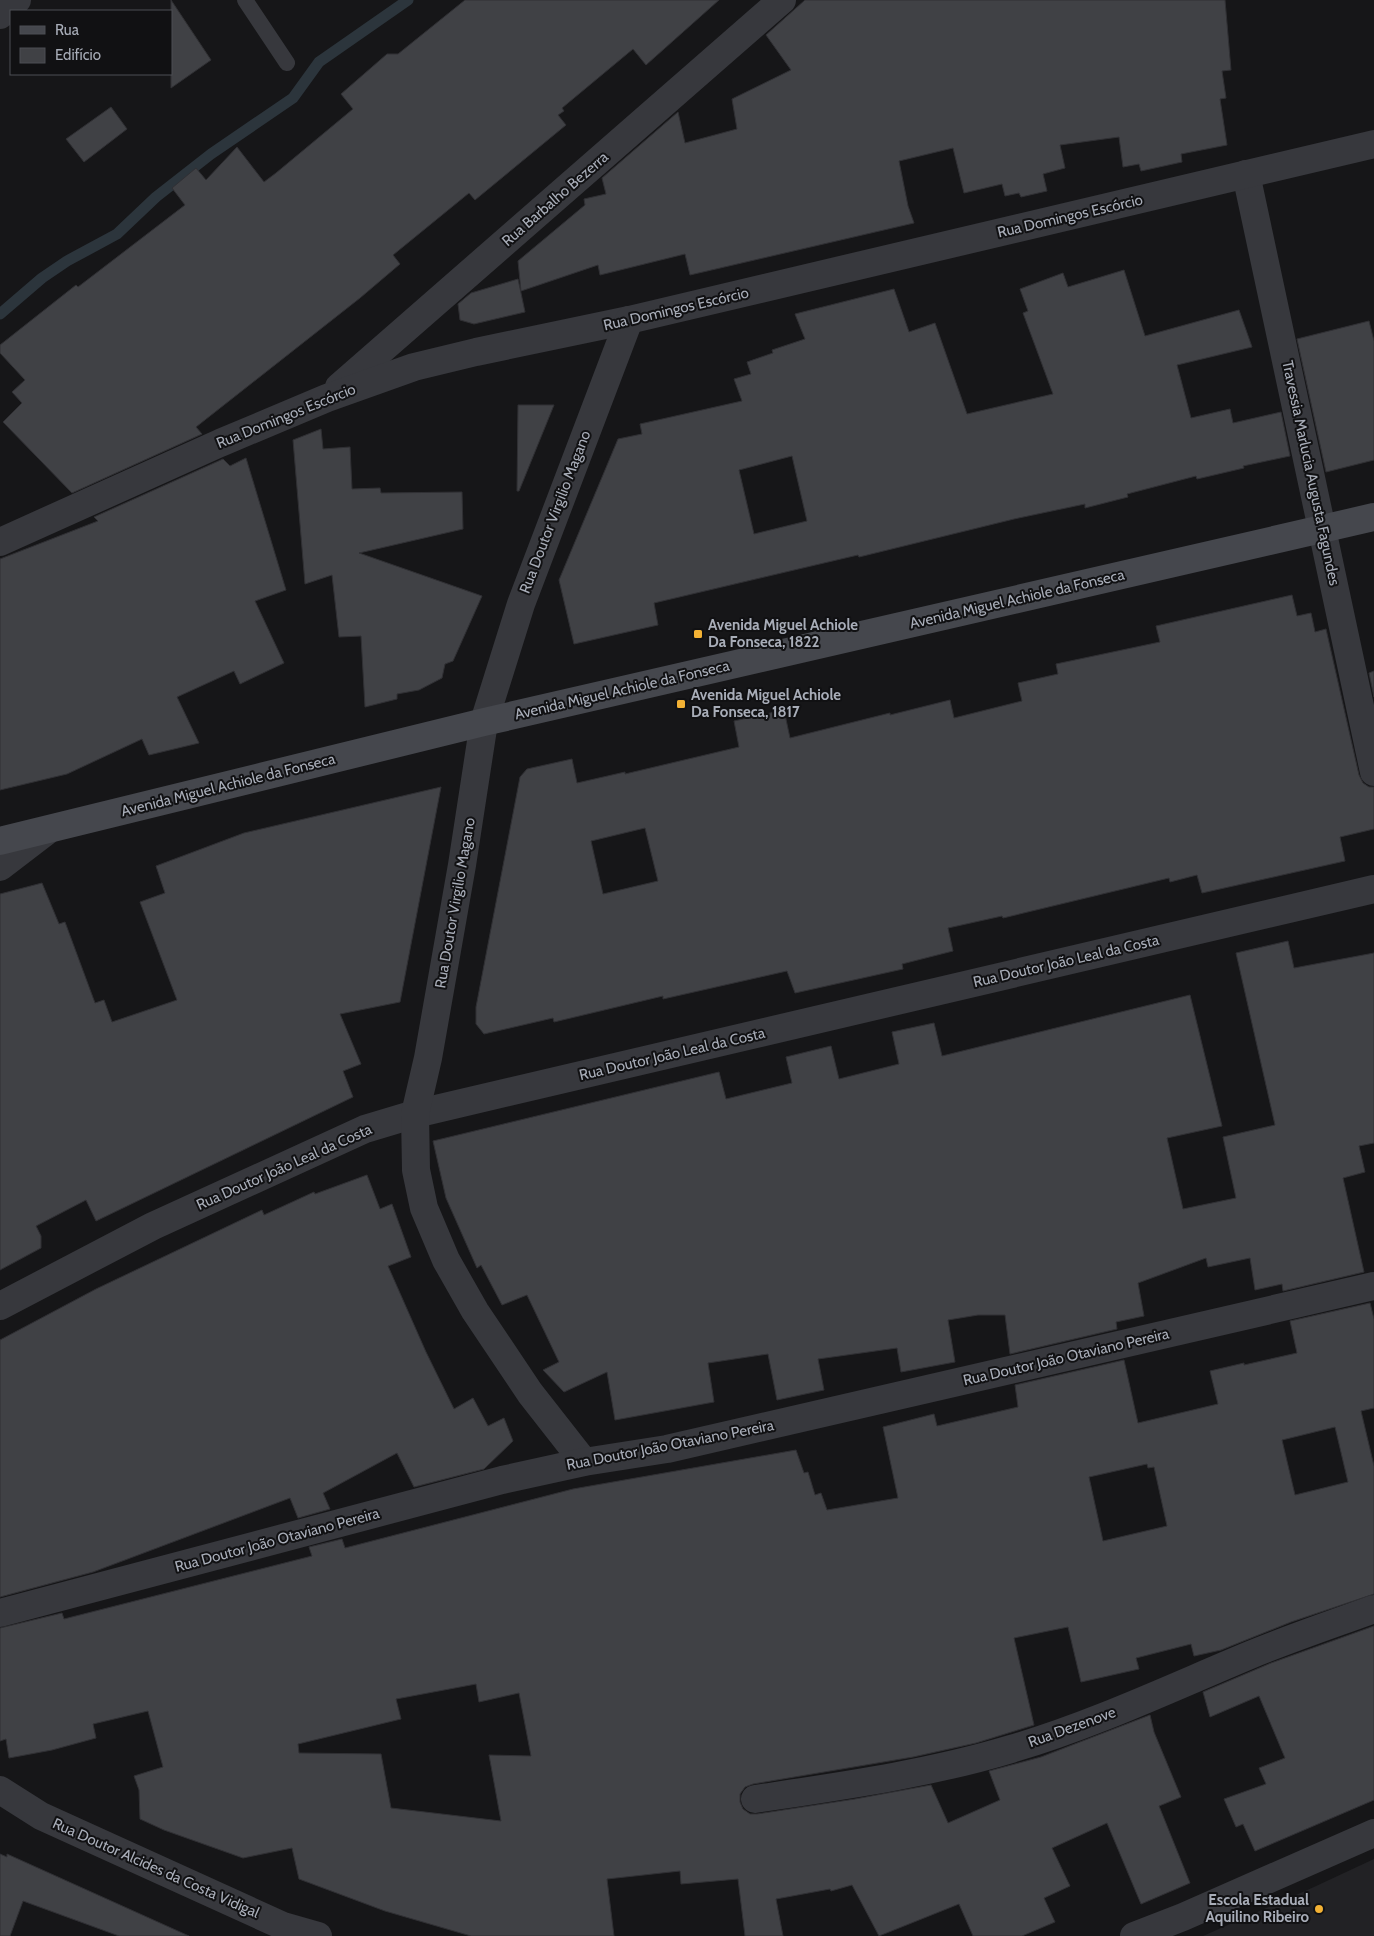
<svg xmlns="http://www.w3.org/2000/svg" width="1374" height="1936" font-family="Cabin,sans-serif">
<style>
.built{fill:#222225}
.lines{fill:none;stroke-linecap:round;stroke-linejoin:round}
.stream{stroke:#2c353c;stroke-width:11}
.building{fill:#404145;stroke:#303034;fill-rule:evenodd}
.lane{stroke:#37383d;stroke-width:16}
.street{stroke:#37383d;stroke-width:28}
.secondary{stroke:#45474d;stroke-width:28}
.poi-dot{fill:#f2b134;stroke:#111113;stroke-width:2}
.labels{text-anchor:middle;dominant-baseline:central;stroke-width:4;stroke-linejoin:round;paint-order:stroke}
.street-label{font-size:15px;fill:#a8adb8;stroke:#111113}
.poi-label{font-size:15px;font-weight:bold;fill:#a8adb8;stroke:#111113;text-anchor:start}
</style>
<rect width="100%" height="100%" fill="#161618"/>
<polygon class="built" points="1374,1859 1374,1936 1203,1936 1314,1887"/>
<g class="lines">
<polyline class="stream" points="0,314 42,278 67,261 117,234 156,197 211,154 293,98 319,62 408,0"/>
</g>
<g class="building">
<polygon points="171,0 211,60 171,88"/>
<polygon points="465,0 719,0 646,65 633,49 562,108 564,111 558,115 566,125 475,200 469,193 393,255 400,264 360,298 196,427 202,434 72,493 3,422 22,403 12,392 25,380 0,353 0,345 76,285 78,287 185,205 172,188 196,168 206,180 237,147 264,182 276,173 353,109 341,94 387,54 398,54"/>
<polygon points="805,0 1225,0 1231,70 1222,71 1226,98 1220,99 1227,145 1181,154 1182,162 1141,171 1139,164 1123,167 1119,137 1060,145 1065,168 1043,174 1047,191 1021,197 1019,193 1005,196 1002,184 964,193 953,148 899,161 908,206 914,223 690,275 685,254 600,275 598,265 521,291 518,261 585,205 584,199 606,194 602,178 678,112 685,143 737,129 732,99 791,70 766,35"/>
<polygon points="111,107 127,129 84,162 66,139"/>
<path d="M 1124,270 L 1145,336 L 1239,310 L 1252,347 L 1177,365 L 1191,418 L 1230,409 L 1233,423 L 1281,412 L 1290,456 L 1243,466 L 1244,468 L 1197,479 L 1196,476 L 1127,494 L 1128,497 L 1085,508 L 1085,504 L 1014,519 L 859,557 L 858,555 L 654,603 L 658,625 L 574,644 L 559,580 L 618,439 L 642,434 L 640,424 L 742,401 L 734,379 L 751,374 L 747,362 L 773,353 L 772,350 L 805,339 L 795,314 L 894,289 L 909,332 L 935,323 L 967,414 L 1053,394 L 1023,313 L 1028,311 L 1020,289 L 1063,273 L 1068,287 ZM 792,456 L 807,521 L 754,534 L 739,470 Z"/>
<polygon points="518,279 525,312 474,324 460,320 458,304 471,293"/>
<polygon points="1369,321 1374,341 1374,460 1326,472 1297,339"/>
<polygon points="518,405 554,405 519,491 517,491"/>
<polygon points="321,429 323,449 350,447 352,489 380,488 381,493 462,492 463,529 359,553 482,596 453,661 445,664 442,678 419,690 397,694 397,699 365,707 361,636 339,637 332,575 305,584 293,440"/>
<polygon points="246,458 286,590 255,601 284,663 240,684 234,671 177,697 199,743 149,755 142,739 67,774 0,790 0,559 98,521 94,517 223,459 230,466"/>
<path d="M 1292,595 L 1297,616 L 1311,613 L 1315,632 L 1326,629 L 1359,775 L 1363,783 L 1369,787 L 1374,787 L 1374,829 L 1340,837 L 1345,861 L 1202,893 L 1197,875 L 1170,882 L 1169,878 L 1003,918 L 1002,916 L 948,928 L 953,951 L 902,964 L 903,969 L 795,993 L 787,971 L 663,999 L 663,996 L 554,1022 L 553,1018 L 484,1034 L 476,1024 L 476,1007 L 520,777 L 527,769 L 572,759 L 577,783 L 625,772 L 625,774 L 739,747 L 734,721 L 784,710 L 790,738 L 890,713 L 890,715 L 950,700 L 954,718 L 1022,701 L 1018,683 L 1058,674 L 1056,664 L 1160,642 L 1156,626 ZM 645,828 L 658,881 L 603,894 L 591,841 Z"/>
<polygon points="1374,671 1374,697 1369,673"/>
<polygon points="441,787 400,1002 340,1014 361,1064 343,1071 353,1097 96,1221 86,1200 36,1226 41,1236 41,1248 0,1270 0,894 42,883 59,924 65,922 95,1003 104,1000 112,1022 177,1000 140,902 165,893 156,866 244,833"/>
<polygon points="1288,941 1294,968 1374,953 1374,1143 1359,1146 1365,1172 1343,1178 1364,1272 1283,1291 1282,1284 1255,1290 1250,1258 1208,1267 1206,1258 1138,1283 1144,1316 1116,1322 1117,1329 1010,1354 1005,1315 978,1315 948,1320 955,1362 901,1372 897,1348 818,1359 824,1390 777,1400 768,1354 708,1363 714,1402 615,1420 607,1372 564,1392 543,1370 559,1362 527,1295 502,1305 481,1265 477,1268 446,1198 433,1141 719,1072 726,1099 792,1083 786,1057 831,1046 839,1079 899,1064 892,1032 934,1023 942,1056 1190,995 1222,1126 1167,1138 1183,1209 1236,1198 1223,1137 1275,1125 1236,953"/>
<polygon points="367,1175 380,1209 392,1204 411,1257 388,1266 426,1352 454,1409 473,1398 488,1426 504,1418 513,1441 484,1469 414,1487 397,1453 323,1493 330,1509 298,1518 290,1498 93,1572 0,1597 0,1340 96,1289 262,1210 264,1215 314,1192 315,1194"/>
<path d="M 1370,1303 L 1374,1319 L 1374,1408 L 1361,1411 L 1374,1466 L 1374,1594 L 1291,1622 L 1221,1650 L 1194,1656 L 1191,1644 L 1136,1658 L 1139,1669 L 1081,1682 L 1068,1627 L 1014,1638 L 1034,1725 L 976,1743 L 913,1757 L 753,1784 L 745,1787 L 740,1794 L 740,1802 L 743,1809 L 750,1814 L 757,1814 L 855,1799 L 931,1785 L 948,1823 L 1000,1800 L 989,1771 L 1041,1757 L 1150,1715 L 1154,1732 L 1181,1797 L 1159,1806 L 1190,1883 L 1141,1904 L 1107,1823 L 1052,1848 L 1070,1886 L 1044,1898 L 1055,1922 L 1022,1936 L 973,1936 L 959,1904 L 879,1936 L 852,1885 L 831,1891 L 830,1889 L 776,1899 L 783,1936 L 745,1936 L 738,1879 L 681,1884 L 680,1871 L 607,1879 L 614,1936 L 471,1936 L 385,1911 L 299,1879 L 292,1848 L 243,1858 L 164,1830 L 140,1819 L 139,1790 L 134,1776 L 163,1767 L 148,1711 L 93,1724 L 96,1738 L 52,1750 L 9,1758 L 6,1739 L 0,1741 L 0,1628 L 62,1613 L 64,1619 L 312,1556 L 309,1547 L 342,1539 L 345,1548 L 573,1489 L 796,1450 L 804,1473 L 808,1472 L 815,1495 L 821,1493 L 827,1510 L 898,1498 L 883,1427 L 934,1414 L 937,1426 L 1018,1407 L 1015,1385 L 1124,1360 L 1138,1423 L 1218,1404 L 1210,1371 L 1244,1363 L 1244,1365 L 1297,1353 L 1290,1321 ZM 1335,1427 L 1348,1482 L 1295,1495 L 1282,1440 ZM 1147,1464 L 1148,1468 L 1154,1467 L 1167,1526 L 1103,1541 L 1089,1477 ZM 476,1684 L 479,1702 L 519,1693 L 531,1756 L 489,1755 L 501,1821 L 391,1808 L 381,1754 L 299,1753 L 298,1744 L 401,1719 L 396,1699 Z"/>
<polygon points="1374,1626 1374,1800 1255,1851 1243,1824 1236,1827 1224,1799 1266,1784 1259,1768 1285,1758 1259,1696 1210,1717 1203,1692 1271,1663"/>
<polygon points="0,1854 7,1857 7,1854 189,1936 119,1936 23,1901 10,1936 0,1936"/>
</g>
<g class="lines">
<polyline class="lane" points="245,0 287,63"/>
<g class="street">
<polyline points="0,15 17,0"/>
<polyline points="1246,174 1374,772"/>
<polyline points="339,387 782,0"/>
<polyline points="0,542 220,443 327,398 414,367 476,352 629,320 1374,144"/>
<polyline points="0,867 47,831"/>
<polyline points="0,1306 153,1226 365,1129 415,1114 1374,889"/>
<polyline points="584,1462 530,1393 475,1311 446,1260 424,1208 416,1170 415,1114 428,1058 462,865 484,722 521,604 629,320"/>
<polyline points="0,1613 502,1480 584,1462 667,1449 1374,1286"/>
<polyline points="0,1790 41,1816 283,1926 318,1936"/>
<path d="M 755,1799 C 841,1786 928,1774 1011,1749 C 1093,1725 1171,1688 1250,1655 C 1291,1638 1333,1624 1374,1609"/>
<polyline points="1134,1936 1183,1917 1374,1833"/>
</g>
<polyline class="secondary" points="0,841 484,722 1374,517"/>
</g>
<g class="poi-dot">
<rect x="693" y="629" width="10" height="10" rx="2.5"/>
<rect x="676" y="699" width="10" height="10" rx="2.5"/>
<circle cx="1319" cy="1909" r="5"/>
</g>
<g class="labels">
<g class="street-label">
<text transform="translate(555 199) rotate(-41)">Rua Barbalho Bezerra</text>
<text transform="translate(1070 216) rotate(-13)">Rua Domingos Escórcio</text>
<text transform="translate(676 309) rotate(-13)">Rua Domingos Escórcio</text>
<text transform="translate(286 416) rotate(-22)">Rua Domingos Escórcio</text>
<text transform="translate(1311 473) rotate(78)">Travessia Marlucia Augusta Fagundes</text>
<text transform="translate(555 512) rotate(-69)">Rua Doutor Virgilio Magano</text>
<text transform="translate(1017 599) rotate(-13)">Avenida Miguel Achiole da Fonseca</text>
<text transform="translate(622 690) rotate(-13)">Avenida Miguel Achiole da Fonseca</text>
<text transform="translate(228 785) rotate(-14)">Avenida Miguel Achiole da Fonseca</text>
<text transform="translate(455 903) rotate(-80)">Rua Doutor Virgilio Magano</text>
<text transform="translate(1066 961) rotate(-13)">Rua Doutor João Leal da Costa</text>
<text transform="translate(672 1054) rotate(-13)">Rua Doutor João Leal da Costa</text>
<text transform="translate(284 1167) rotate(-24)">Rua Doutor João Leal da Costa</text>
<text transform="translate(1066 1357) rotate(-13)">Rua Doutor João Otaviano Pereira</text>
<text transform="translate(670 1445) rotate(-11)">Rua Doutor João Otaviano Pereira</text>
<text transform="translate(277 1540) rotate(-15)">Rua Doutor João Otaviano Pereira</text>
<text transform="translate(1072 1727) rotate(-20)">Rua Dezenove</text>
<text transform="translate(156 1868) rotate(24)">Rua Doutor Alcides da Costa Vidigal</text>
</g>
<g class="poi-label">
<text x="708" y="625">Avenida Miguel Achiole<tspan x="708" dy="17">Da Fonseca, 1822</tspan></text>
<text x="691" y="695">Avenida Miguel Achiole<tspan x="691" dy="17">Da Fonseca, 1817</tspan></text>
<text x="1309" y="1900" text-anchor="end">Escola Estadual<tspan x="1309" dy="17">Aquilino Ribeiro</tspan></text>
</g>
</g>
<rect x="10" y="10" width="162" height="65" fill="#111113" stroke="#4d4f55"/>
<rect x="20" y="26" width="25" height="8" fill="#45474d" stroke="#4d4f55"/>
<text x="55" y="35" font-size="15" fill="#a8adb8">Rua</text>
<rect x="20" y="48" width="25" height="15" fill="#404145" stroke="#4d4f55"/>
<text x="55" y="60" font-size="15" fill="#a8adb8">Edifício</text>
</svg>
